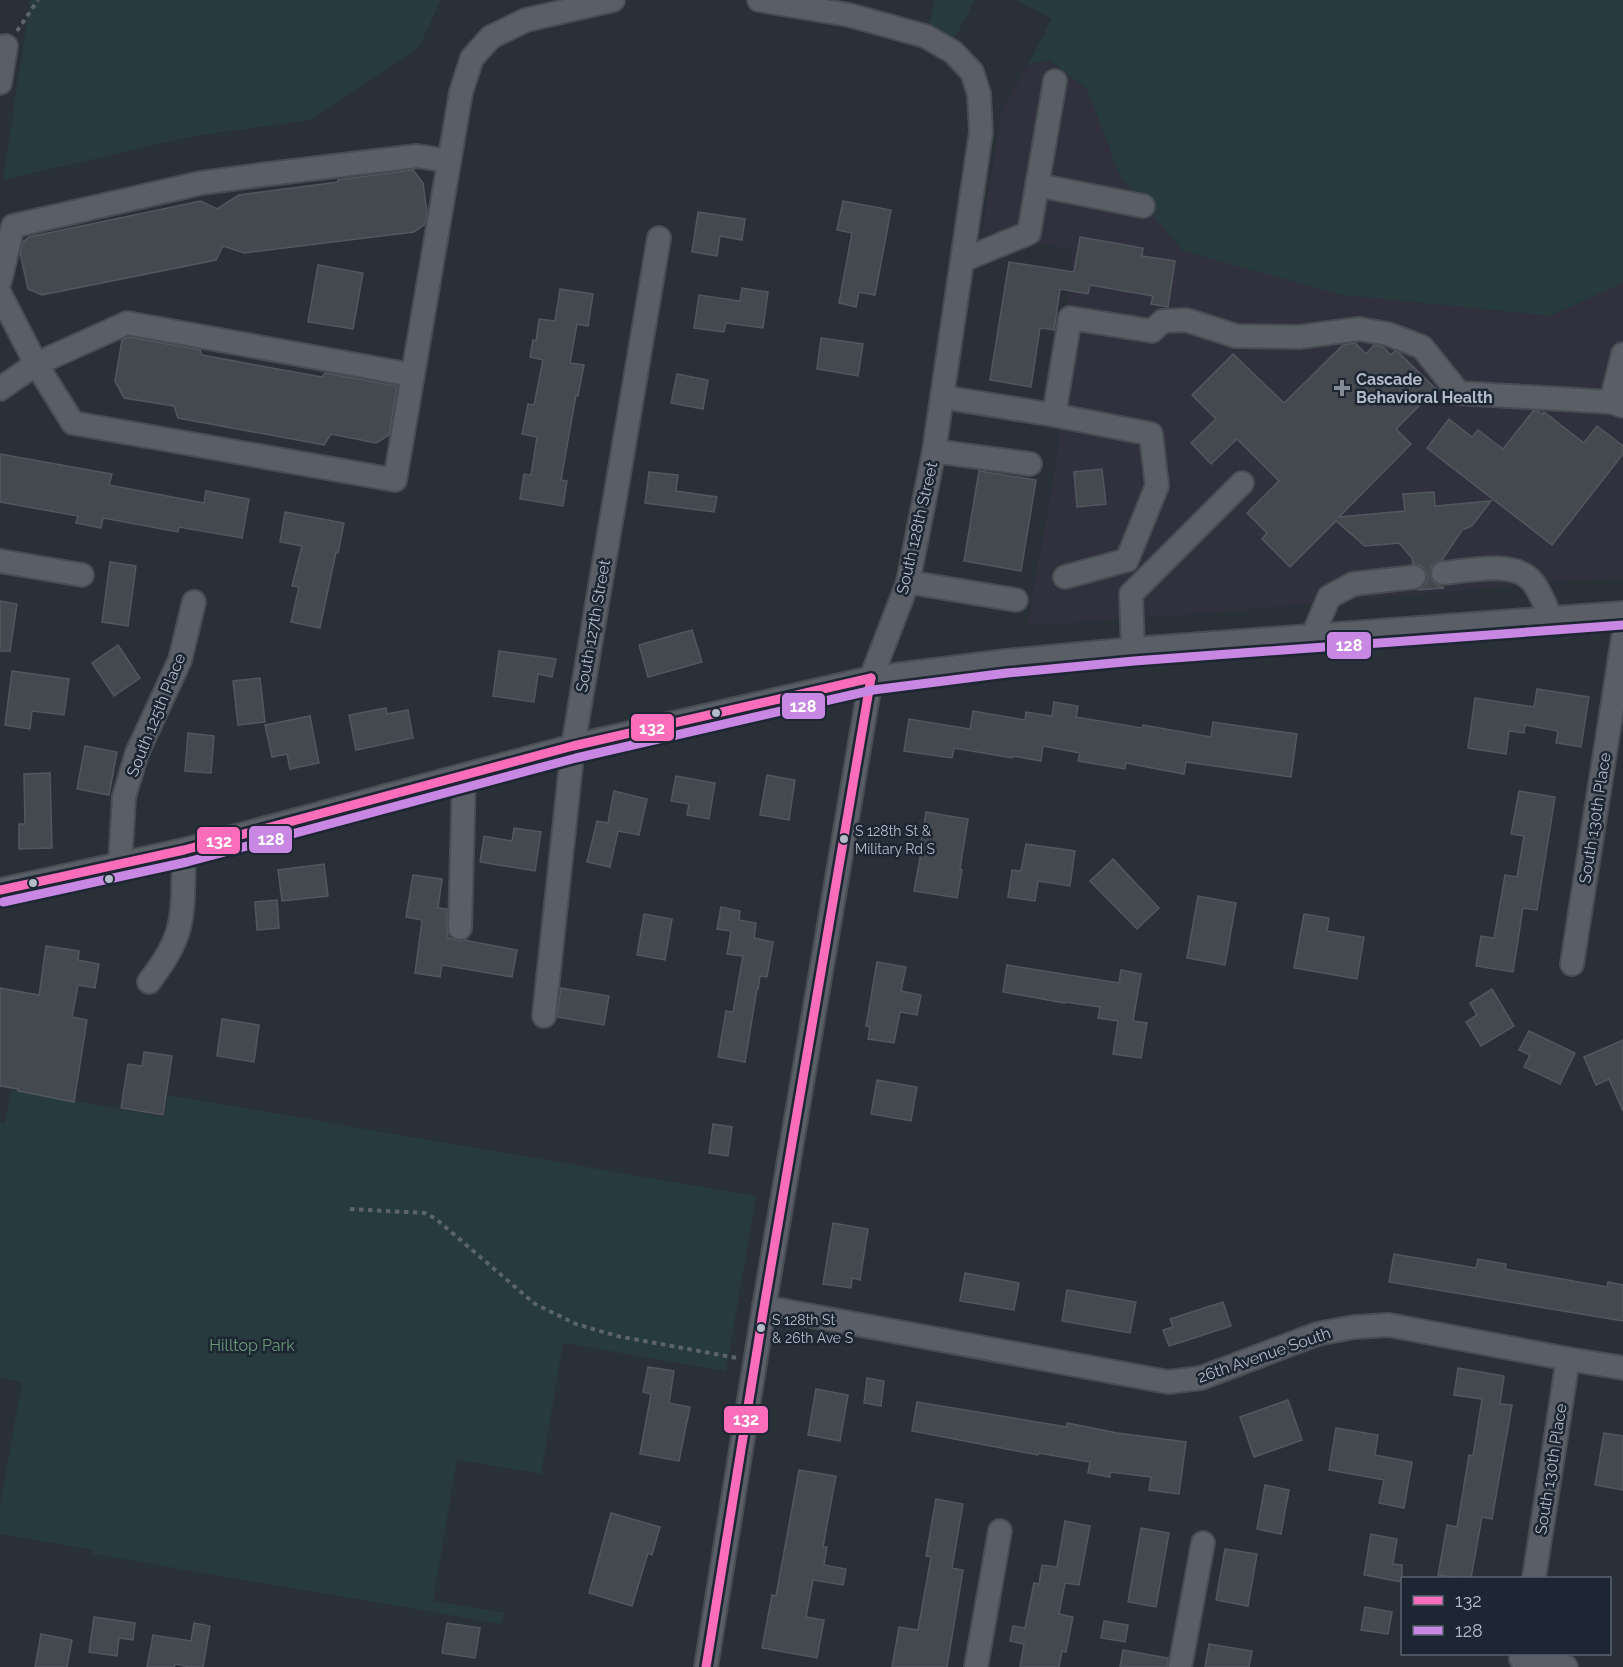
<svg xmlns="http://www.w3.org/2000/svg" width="1623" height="1667" font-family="Raleway,sans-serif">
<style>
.medical{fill:#31303e}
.green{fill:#273a3e}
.building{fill:#444950;stroke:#52575f;stroke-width:1.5}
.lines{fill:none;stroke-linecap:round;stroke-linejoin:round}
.minor-casing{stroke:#484c53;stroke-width:26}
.path{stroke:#5d636a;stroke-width:4;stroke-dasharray:4.5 4.5;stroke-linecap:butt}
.minor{stroke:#5a5e66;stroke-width:22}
.bus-1-casing{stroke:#1d2633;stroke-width:14}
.bus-2-casing{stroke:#1d2633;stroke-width:14}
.bus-1{stroke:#fb6dba;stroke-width:9}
.bus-2{stroke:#c787e3;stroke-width:9}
.poi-dot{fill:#848b96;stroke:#1d2633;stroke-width:2}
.bus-dot{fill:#b4bcc9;stroke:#1d2633;stroke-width:2}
.labels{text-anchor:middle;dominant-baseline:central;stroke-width:5;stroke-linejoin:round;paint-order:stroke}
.bus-label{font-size:14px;fill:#b4bcc9;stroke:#1d2633;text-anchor:start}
.poi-label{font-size:16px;font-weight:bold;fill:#b4bcc9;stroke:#1d2633;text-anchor:start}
.street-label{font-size:16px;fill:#b4bcc9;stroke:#1d2633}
.park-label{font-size:16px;fill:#6b9a76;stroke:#1d2633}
.line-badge{stroke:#1d2633;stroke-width:2}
.badge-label{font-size:16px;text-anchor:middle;font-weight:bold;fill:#fff}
</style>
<rect width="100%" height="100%" fill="#2a3038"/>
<polygon class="medical" points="1049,60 1087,89 1120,176 1342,295 1550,316 1623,283 1623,579 1576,580 1209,613 1027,626 1057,459 1072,250 982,232 1002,109 1028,65"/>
<g class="green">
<polygon points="30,0 441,0 418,49 310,120 189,137 3,180"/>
<polygon points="934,0 975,0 950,47 928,35"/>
<polygon points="1015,0 1623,0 1623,283 1550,316 1342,295 1183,251 1120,176 1087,89 1049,60 1028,65 1052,19"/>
<polygon points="11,1090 164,1117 168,1095 756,1196 726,1371 563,1343 541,1474 457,1460 433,1601 504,1613 502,1624 93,1554 93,1550 0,1534 0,1506 22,1382 0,1378 0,1122 5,1123"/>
</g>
<g class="building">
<polygon points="413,170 423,183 427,213 425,224 414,232 244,253 223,246 216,260 42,295 28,289 20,253 23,242 29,237 201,201 217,209 239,195 338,182 338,180"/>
<polygon points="843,201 891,210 875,295 859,292 856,307 839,303 852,233 837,230"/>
<polygon points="698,212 745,219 742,240 720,236 717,256 692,252"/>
<polygon points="1080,237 1143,248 1142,256 1175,261 1168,307 1151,304 1153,296 1090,285 1088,294 1060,289 1054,330 1040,328 1031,387 990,380 1009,262 1074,272"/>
<polygon points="318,265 363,273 353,329 308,322"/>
<polygon points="742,288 768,292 763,328 726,323 724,332 694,328 699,295 740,301"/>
<polygon points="560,289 593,294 588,326 577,324 570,363 584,365 578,396 576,395 561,480 567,481 563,506 520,499 524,474 531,475 537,437 522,434 528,404 534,405 543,360 530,357 533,340 536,341 539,319 555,321"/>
<polygon points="129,337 200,350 202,355 272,368 322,377 325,373 397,386 389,435 376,443 331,434 324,445 178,418 174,406 124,398 115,381 122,340"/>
<polygon points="821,338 863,344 858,376 817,369"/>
<polygon points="1355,343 1366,354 1374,345 1383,347 1391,355 1395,351 1398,352 1436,389 1396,429 1411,444 1339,517 1405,511 1403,494 1434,492 1435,506 1491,501 1472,526 1462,530 1442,560 1436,562 1431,567 1430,574 1432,580 1437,585 1444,588 1417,590 1422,587 1427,582 1427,576 1425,569 1420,565 1413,564 1412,558 1399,543 1365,546 1336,521 1290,567 1262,539 1267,533 1247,513 1279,481 1237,439 1211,464 1191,443 1216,419 1192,395 1233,354 1284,403 1343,345"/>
<polygon points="677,374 708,380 703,409 671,403"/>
<polygon points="1533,411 1538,411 1542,414 1544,412 1584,443 1597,426 1623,446 1623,454 1552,545 1427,448 1449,419 1472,437 1478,430 1503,449"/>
<polygon points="0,454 112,474 109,485 204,503 206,491 249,499 242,538 179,527 178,532 103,518 101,528 76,523 78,516 0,502"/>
<polygon points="1102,469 1106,504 1077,507 1074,472"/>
<polygon points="979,471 1036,480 1021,571 964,561"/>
<polygon points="649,472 678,475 676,491 717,497 714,512 645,503"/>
<polygon points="285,512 344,523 338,553 336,552 320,628 291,622 299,587 292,586 302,546 280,542"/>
<polygon points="110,562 136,566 128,626 102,622"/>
<polygon points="0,601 17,604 10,651 0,651"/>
<polygon points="692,630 702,662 648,677 639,645"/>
<polygon points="118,645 140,678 114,696 92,663"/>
<polygon points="499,651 556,659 552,677 538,674 534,702 493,696"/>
<polygon points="12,671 69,679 64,715 32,711 30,729 5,725"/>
<polygon points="260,678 265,722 238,725 233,681"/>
<polygon points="1537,689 1589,697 1581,747 1556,743 1558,731 1525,725 1524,733 1509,731 1506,754 1468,748 1475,698 1534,707"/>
<polygon points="1054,702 1078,706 1076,717 1142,728 1143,725 1211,737 1213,722 1297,734 1291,777 1186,762 1184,774 1126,763 1125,769 1078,761 1080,753 1043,746 1041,761 1013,756 1012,758 954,748 952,758 904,751 909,719 970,729 973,711 1025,720 1026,712 1052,716"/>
<polygon points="386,708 387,714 408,710 413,738 356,750 349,715"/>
<polygon points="310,716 319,763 290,769 287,754 272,757 265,725"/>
<polygon points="188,733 214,736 211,773 185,771"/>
<polygon points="85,746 117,752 109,795 77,789"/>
<polygon points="50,773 52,848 19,849 19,824 25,824 24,774"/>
<polygon points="767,775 795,780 789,820 760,815"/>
<polygon points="676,776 715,783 709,819 687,815 689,804 671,801"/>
<polygon points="614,791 647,799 639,835 618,831 610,867 587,862 597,821 608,823"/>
<polygon points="1519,791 1555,797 1537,910 1523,908 1513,972 1476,966 1481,936 1494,938 1505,875 1517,877 1524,836 1511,834"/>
<polygon points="926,812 968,819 960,869 962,870 957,898 914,891 921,853 919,853"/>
<polygon points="514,828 541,832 535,871 480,862 484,836 512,841"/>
<polygon points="1026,844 1075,851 1070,886 1038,881 1035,901 1008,897 1012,870 1021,871"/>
<polygon points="1113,859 1159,908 1137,929 1090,881"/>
<polygon points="324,864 328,896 282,901 278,870"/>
<polygon points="413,875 442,879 438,908 447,909 447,928 448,938 459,941 464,940 517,950 512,977 442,965 440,977 415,973 422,920 406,917"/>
<polygon points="1198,896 1236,903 1225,965 1187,958"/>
<polygon points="277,900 279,928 257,930 255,902"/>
<polygon points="721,907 740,911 739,920 756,923 754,938 773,942 767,977 760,976 758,989 757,989 745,1062 718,1057 726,1011 733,1012 743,956 727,954 731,931 717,929"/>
<polygon points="644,914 672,919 665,960 637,955"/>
<polygon points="1304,914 1329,918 1327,931 1364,937 1357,979 1294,968"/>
<polygon points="46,946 79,951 78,960 99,964 95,988 78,985 72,1017 87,1020 74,1102 18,1091 18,1089 0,1086 0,988 39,995"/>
<polygon points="877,962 906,967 901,991 921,995 917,1015 900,1012 894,1043 868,1039 870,1027 866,1026"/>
<polygon points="1007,965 1119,983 1121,970 1141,974 1133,1021 1147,1023 1141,1058 1113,1054 1118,1021 1098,1018 1100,1007 1065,1002 1065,1003 1003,992"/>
<polygon points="561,988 609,996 604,1025 557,1017"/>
<polygon points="1492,989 1514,1026 1481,1046 1466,1022 1477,1015 1470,1003"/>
<polygon points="222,1019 259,1025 254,1062 217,1056"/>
<polygon points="1529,1031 1575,1053 1560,1084 1524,1067 1530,1055 1519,1050"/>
<polygon points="1623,1040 1623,1111 1609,1079 1596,1085 1584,1057"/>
<polygon points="144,1052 172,1056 163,1115 121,1108 128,1064 142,1066"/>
<polygon points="877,1080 917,1087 911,1121 871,1114"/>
<polygon points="713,1124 732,1127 728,1156 709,1153"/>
<polygon points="833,1223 868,1229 860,1280 852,1278 851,1288 823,1284"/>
<polygon points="1394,1254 1476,1268 1478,1259 1506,1264 1505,1269 1607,1287 1608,1282 1623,1285 1623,1321 1389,1282"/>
<polygon points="965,1273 1019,1283 1014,1310 960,1301"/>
<polygon points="1067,1290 1136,1302 1130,1333 1062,1321"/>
<polygon points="1223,1302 1231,1326 1169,1346 1163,1330 1173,1327 1170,1319"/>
<polygon points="648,1367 674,1371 669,1403 690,1407 679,1461 640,1454 651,1394 643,1392"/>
<polygon points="1458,1368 1504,1376 1500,1404 1512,1405 1492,1519 1482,1517 1471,1578 1460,1578 1438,1575 1447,1525 1457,1527 1469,1455 1473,1456 1482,1399 1454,1395"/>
<polygon points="867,1378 884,1381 881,1406 864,1403"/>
<polygon points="816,1389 848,1395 840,1441 808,1435"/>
<polygon points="1288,1400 1302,1440 1254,1457 1240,1417"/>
<polygon points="917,1402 1067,1427 1067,1423 1117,1433 1186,1442 1179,1494 1149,1490 1151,1477 1110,1472 1110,1477 1088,1473 1090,1462 1039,1453 1038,1455 912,1431"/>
<polygon points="1336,1428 1378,1435 1375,1455 1412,1462 1404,1508 1379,1503 1384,1480 1329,1470"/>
<polygon points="1604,1433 1623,1436 1623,1490 1595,1485"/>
<polygon points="799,1470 836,1476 823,1547 827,1547 824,1565 846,1569 843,1585 813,1580 806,1617 824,1620 817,1658 762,1648 772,1595 776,1596"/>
<polygon points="1265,1485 1289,1490 1281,1534 1257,1529"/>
<polygon points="936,1499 963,1504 952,1568 963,1570 947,1667 892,1667 899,1627 918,1630 931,1557 926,1556"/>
<polygon points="611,1513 660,1527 652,1555 648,1553 632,1606 589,1593"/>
<polygon points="1065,1521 1090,1526 1079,1585 1065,1583 1059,1614 1073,1617 1066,1652 1062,1651 1059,1667 1020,1667 1024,1644 1010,1641 1013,1626 1025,1628 1034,1583 1039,1584 1042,1565 1057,1567"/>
<polygon points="1141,1528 1169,1533 1156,1607 1128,1602"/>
<polygon points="1371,1534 1397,1539 1393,1564 1402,1565 1402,1582 1364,1575"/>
<polygon points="1225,1549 1257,1554 1248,1606 1216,1600"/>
<polygon points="1365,1607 1392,1612 1388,1634 1361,1630"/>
<polygon points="94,1617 135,1623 133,1640 119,1638 117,1656 89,1652"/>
<polygon points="1104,1621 1128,1625 1125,1642 1101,1638"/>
<polygon points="194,1623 210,1626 203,1667 190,1667 175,1664 174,1667 147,1667 153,1635 191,1641"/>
<polygon points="447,1623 480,1628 475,1658 442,1653"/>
<polygon points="41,1634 72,1640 67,1667 35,1667"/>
<polygon points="1209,1644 1252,1651 1249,1667 1205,1667"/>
<polygon points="1123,1650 1168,1658 1167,1667 1120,1667"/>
</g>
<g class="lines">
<g class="minor-casing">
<g id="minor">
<polyline points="0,47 6,46 0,83"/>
<polyline points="1037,185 1143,206"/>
<polyline points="963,260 1029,233 1055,81"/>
<polyline points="0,281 13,226 201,183 260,175 417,156 449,161"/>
<polyline points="0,294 36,364 73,423 395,480 461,92 472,58 491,37 526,20 613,0"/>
<polyline points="0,389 36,364 127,323 412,375"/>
<polyline points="942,397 1054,415 1151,434 1157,486 1127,560 1065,577"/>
<polyline points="1611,402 1623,354"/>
<polyline points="1054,415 1070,318 1152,331 1163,321 1186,320 1236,336 1299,337 1359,329 1388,334 1422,347 1459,393 1611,402 1623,406"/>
<polyline points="934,451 1030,464"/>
<polyline points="0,561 82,575"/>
<path d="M 1443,573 C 1468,571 1512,560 1531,580 C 1539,588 1546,607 1551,618"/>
<polyline points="908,582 1016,600"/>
<polyline points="1313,635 1329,597 1353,584 1414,577"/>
<polyline points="1133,649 1131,594 1242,483"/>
<polyline points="120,865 124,797 137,753 180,660 194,602"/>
<polyline points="0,890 184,850 573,746 871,678 1006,661 1133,649 1623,613"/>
<polyline points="460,928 464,775"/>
<polyline points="1572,964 1623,638"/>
<path d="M 149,982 C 160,967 171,952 177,934 C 185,913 183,873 184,850"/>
<polyline points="544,1016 573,746 659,238"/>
<polyline points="764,1307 1168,1382 1201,1378 1317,1334 1354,1327 1389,1325 1568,1359 1623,1368"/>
<polyline points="1534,1578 1568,1359"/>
<polyline points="1521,1659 1566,1667"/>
<polyline points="706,1667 764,1307 871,678 908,582 934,451 981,132 979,94 972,72 953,52 925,36 849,15 759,0"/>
<polyline points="976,1667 1000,1531"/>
<polyline points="1180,1667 1203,1543"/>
</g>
</g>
<g class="path">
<polyline points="17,31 38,0"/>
<polyline points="350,1209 425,1213 436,1219 535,1304 576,1324 617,1336 737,1358"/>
</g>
<use href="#minor" class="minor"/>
<g class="bus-1-casing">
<g id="bus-1">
<polyline points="0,890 184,850 573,746 871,678"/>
<polyline points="706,1667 764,1307 871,678"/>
</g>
</g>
<g class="bus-2-casing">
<polyline id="bus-2" points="3,902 187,862 576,758 873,690 1007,673 1134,661 1623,625"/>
</g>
<use href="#bus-1" class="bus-1"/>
<use href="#bus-2" class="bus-2"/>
</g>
<path class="poi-dot" d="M1339 379h6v6h6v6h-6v6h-6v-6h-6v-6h6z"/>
<g class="bus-dot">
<circle cx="716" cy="713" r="5"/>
<circle cx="844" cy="839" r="5"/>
<circle cx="109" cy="879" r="5"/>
<circle cx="33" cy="883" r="5"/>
<circle cx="761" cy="1328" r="5"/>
</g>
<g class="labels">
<g class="bus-label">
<text x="855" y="831">S 128th St &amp;<tspan x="855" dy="18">Military Rd S</tspan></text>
<text x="772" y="1320">S 128th St<tspan x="772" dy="18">&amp; 26th Ave S</tspan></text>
</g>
<g class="poi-label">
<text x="1356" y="379">Cascade<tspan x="1356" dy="18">Behavioral Health</tspan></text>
</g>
<g class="street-label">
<text transform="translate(917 528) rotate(-77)">South 128th Street</text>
<text transform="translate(593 626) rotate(-80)">South 127th Street</text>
<text transform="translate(156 715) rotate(-68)">South 125th Place</text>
<text transform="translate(1595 818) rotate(-81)">South 130th Place</text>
<text transform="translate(1264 1355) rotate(-19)">26th Avenue South</text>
<text transform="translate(1551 1469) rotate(-81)">South 130th Place</text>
</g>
<g class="park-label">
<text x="252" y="1345">Hilltop Park</text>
</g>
</g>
<g class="line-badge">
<rect x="1326" y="631" width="46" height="29" rx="6" fill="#c787e3"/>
<rect x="781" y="692" width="45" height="28" rx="6" fill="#c787e3"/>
<rect x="630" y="713" width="45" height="29" rx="6" fill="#fb6dba"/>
<rect x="248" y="825" width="45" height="29" rx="6" fill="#c787e3"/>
<rect x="196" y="826" width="45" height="29" rx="6" fill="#fb6dba"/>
<rect x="723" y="1405" width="46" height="29" rx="6" fill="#fb6dba"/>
</g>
<g class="badge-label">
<text x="1349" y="651">128</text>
<text x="803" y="712">128</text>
<text x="652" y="734">132</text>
<text x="271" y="845">128</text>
<text x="219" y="847">132</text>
<text x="746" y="1425">132</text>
</g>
<rect x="1401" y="1577" width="210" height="78" fill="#1d2633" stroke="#59626f" stroke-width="1.5"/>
<rect x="1413" y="1596" width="30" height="9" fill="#fb6dba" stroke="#59626f" stroke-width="1.5"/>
<text x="1455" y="1607" font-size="18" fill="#b4bcc9">132</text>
<rect x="1413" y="1626" width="30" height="9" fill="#c787e3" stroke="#59626f" stroke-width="1.5"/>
<text x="1455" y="1637" font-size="18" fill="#b4bcc9">128</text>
</svg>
